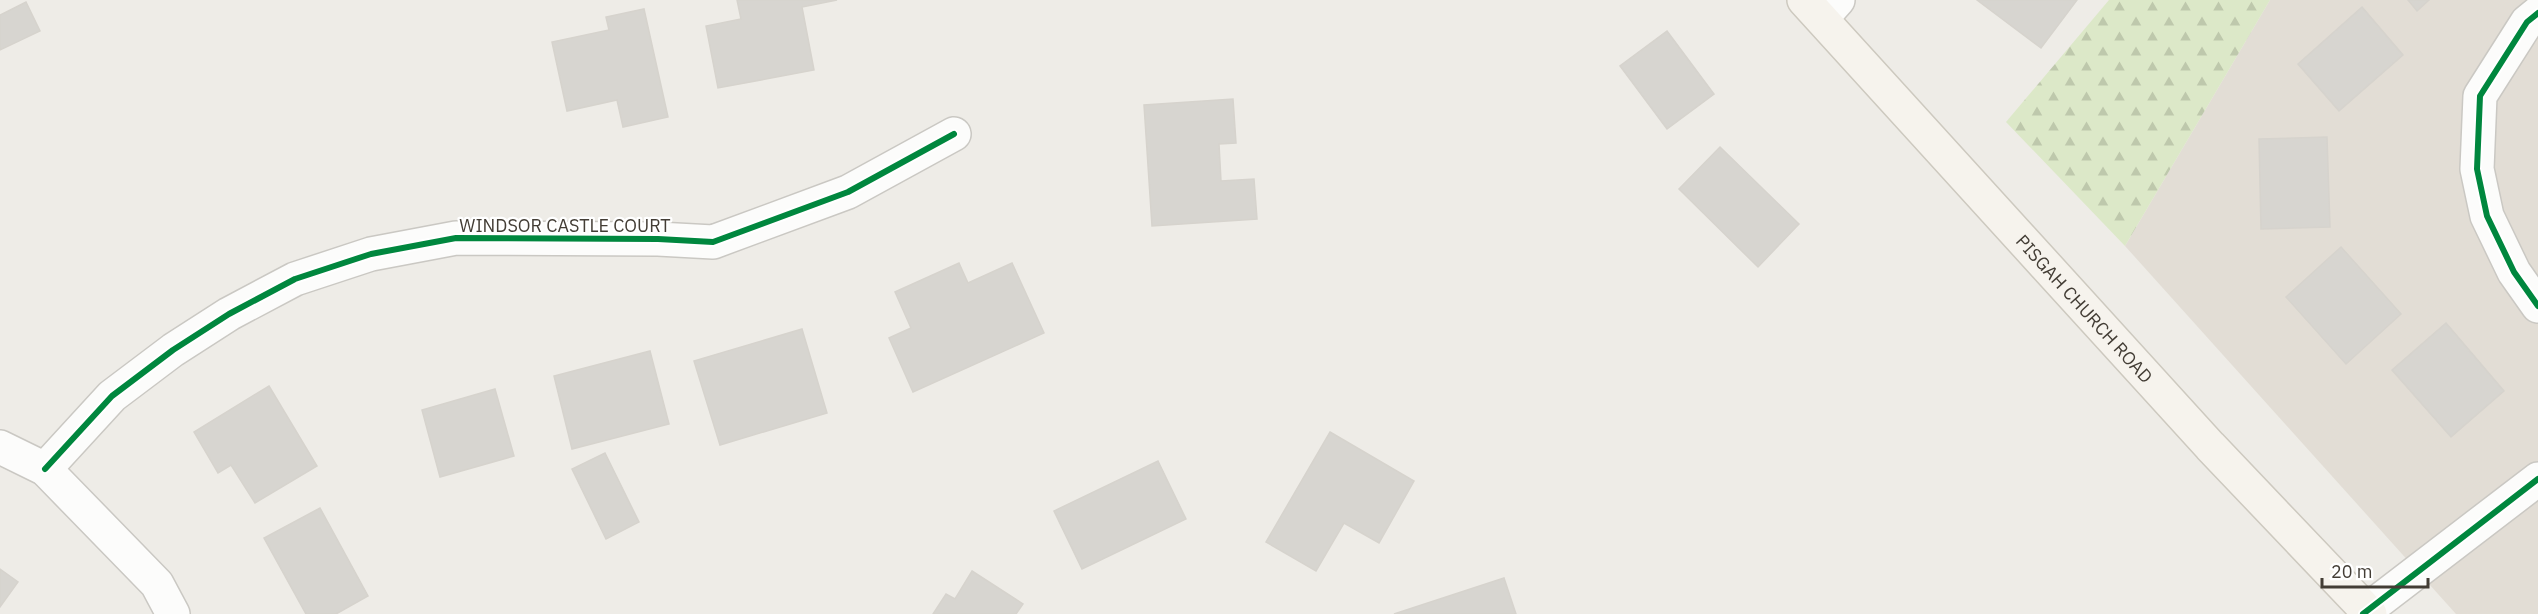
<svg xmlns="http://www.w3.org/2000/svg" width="2538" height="614" font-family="'IBM Plex Sans',sans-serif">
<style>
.residential{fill:#e2ddd5}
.forest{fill:url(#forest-firs)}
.building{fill:#d7d5d0;stroke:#d6d3cd;stroke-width:1.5}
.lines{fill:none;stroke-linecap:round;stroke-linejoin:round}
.street-casing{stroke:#cac8c3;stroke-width:36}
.secondary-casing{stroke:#cdc9bf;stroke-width:36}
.street{stroke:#fcfcfb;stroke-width:33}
.secondary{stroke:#f6f3ed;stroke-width:33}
.cycleway-casing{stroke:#fff;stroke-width:10}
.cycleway{stroke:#00873e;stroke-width:6}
.labels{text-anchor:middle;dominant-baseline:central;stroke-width:4.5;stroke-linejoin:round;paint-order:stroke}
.street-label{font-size:18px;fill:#433d35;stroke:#fff}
</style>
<defs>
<pattern id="forest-firs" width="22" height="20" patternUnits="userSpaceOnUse" patternTransform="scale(1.5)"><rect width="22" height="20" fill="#dce8c8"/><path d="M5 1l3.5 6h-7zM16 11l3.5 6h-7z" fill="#bec8ac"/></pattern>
</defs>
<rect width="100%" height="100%" fill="#eeece7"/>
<polygon class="residential" points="2270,0 2538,0 2538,614 2456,614 2125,246"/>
<polygon class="forest" points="2109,0 2270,0 2125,246 2006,122"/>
<g class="building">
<polygon points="737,0 837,0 802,7 814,70 718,88 706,26 741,19"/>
<polygon points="1977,0 2077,0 2041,48"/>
<polygon points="2408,0 2429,0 2417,11"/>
<polygon points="26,2 40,31 0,50 0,15"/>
<polygon points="2362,7 2403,55 2339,111 2298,64"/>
<polygon points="644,9 668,117 623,127 617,100 567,111 552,42 609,30 606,17"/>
<polygon points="1667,31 1714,94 1667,129 1620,66"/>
<polygon points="1233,99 1236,143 1219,144 1221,181 1254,179 1257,219 1152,226 1144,105"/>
<polygon points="2327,137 2330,227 2261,229 2259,139"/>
<polygon points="1720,147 1799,224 1758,267 1679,189"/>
<polygon points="2341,247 2401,314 2346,364 2286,297"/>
<polygon points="959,263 968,283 1012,263 1044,333 913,392 889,338 911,328 895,292"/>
<polygon points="2446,323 2504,391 2451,437 2392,370"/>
<polygon points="802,329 827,413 720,445 694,361"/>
<polygon points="650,351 669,424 572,449 554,376"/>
<polygon points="269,386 317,466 255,503 231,465 218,473 194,432"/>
<polygon points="495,389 514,456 440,477 422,410"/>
<polygon points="1330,432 1414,481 1379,543 1344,523 1316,571 1266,542"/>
<polygon points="605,453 639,522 606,539 572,469"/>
<polygon points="1158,461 1186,519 1082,569 1054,511"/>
<polygon points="320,508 368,596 336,614 306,614 264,538"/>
<polygon points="0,569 18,582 0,607"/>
<polygon points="972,571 1023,604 1016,614 933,614 946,594 955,599"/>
<polygon points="1504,578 1516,614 1394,614"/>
</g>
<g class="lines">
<g class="street-casing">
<g id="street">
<polyline points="2538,13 2527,22 2480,96 2477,169 2487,216 2514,272 2538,306"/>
<polyline points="1822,18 1838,0"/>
<polyline points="0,447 45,469 157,584 173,614"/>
<polyline points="45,469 112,396 173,350 229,314 295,279 371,254 456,238 658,239 713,242 848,192 954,134"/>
<polyline points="2367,610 2538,479"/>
</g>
</g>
<g class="secondary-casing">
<g id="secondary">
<path id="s1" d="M 1804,0 L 2210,446 L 2370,614"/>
</g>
</g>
<use href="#street" class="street"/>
<use href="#secondary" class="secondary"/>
<g class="cycleway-casing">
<g id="cycleway">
<polyline points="2538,13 2527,22 2480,96 2477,169 2487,216 2514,272 2538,306"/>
<polyline points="45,469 112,396 173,350 229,314 295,279 371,254 456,238 658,239 713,242 848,192 954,134"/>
<polyline points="2363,614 2538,479"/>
</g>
</g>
<use href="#cycleway" class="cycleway"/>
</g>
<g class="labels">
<g class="street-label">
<text x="565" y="225">WINDSOR CASTLE COURT</text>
<text stroke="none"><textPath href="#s1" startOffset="417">PISGAH CHURCH ROAD</textPath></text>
</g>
</g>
<path d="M2322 578v9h106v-9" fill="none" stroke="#433d35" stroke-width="3"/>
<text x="2331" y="578" font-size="18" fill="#433d35" stroke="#ffffff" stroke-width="4.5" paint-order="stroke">20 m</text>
</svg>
